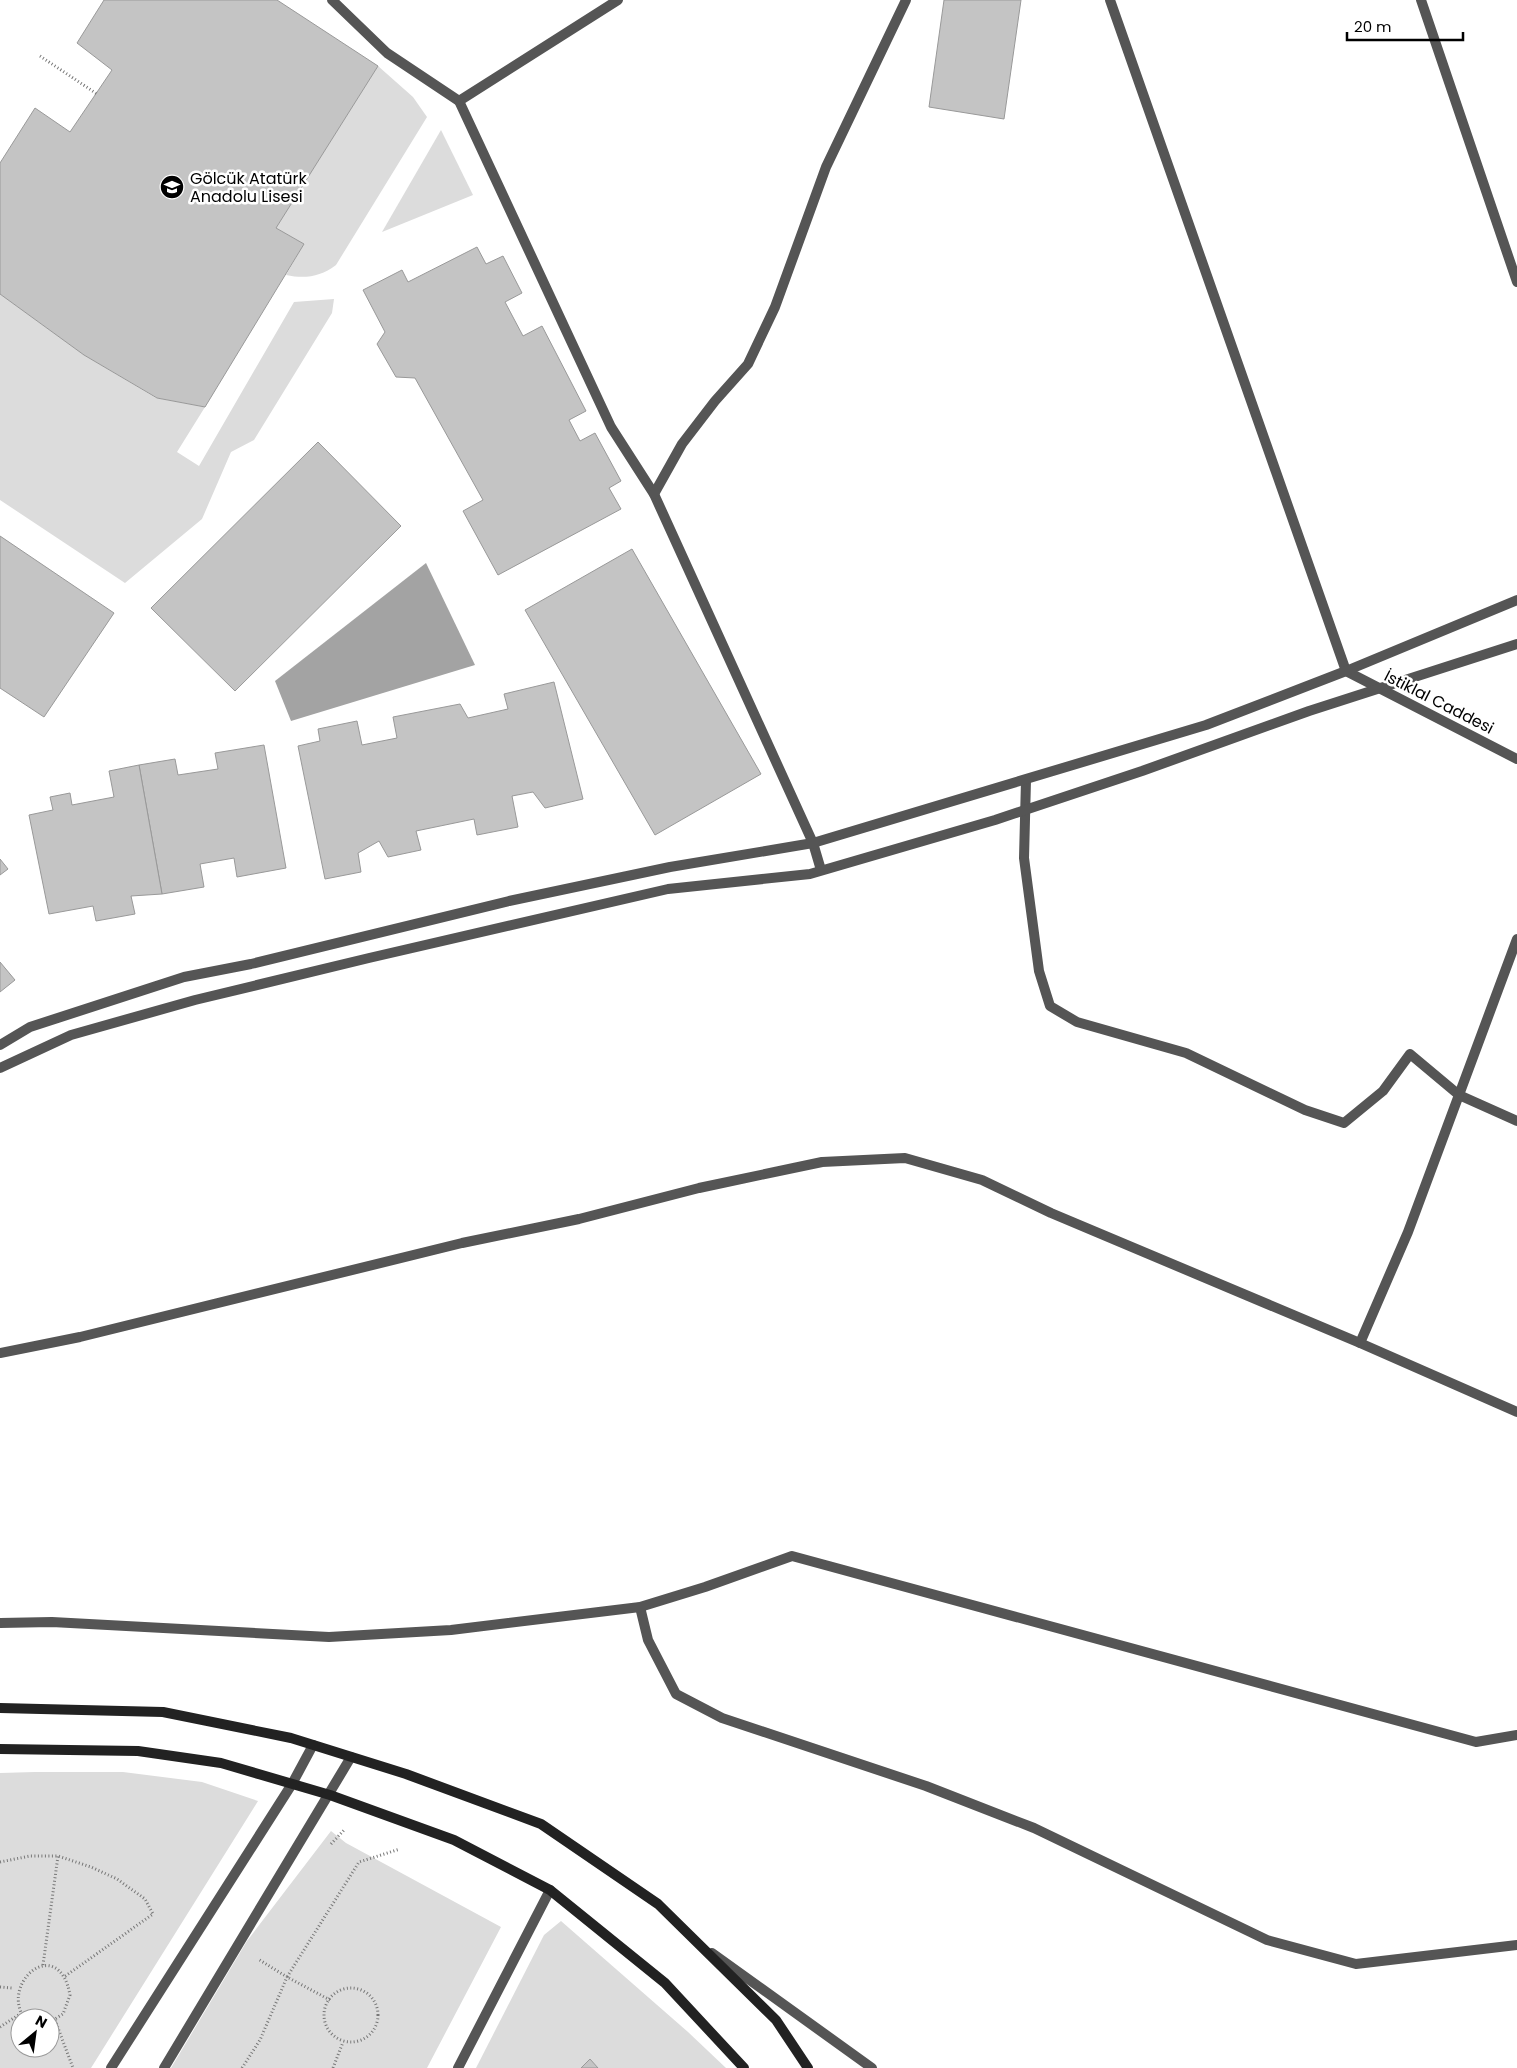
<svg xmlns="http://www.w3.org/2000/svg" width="1517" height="2068" font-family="Poppins,sans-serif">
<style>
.green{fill:#dcdcdc;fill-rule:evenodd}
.water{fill:#a3a3a3}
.building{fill:#c4c4c4;stroke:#999}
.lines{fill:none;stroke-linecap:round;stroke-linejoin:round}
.path{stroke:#777;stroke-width:3;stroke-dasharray:1 2.5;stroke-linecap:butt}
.minor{stroke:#555;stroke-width:10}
.tertiary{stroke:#555;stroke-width:10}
.secondary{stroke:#222;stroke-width:10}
.labels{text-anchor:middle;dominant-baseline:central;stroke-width:5;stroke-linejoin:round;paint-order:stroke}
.poi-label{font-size:16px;fill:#000;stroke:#fff;text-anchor:start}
.street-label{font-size:16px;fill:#000;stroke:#fff}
</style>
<rect width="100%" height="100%" fill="#fff"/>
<g class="green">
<path d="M 378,66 L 413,97 L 427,117 L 336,265 C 320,277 305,279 286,275 L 304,244 L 276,228 Z"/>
<polygon points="441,130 473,195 382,232"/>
<polygon points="0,294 84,355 156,398 205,407 177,452 199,466 294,302 334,299 332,313 254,440 231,452 202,519 125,583 0,500"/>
<path d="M 35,1772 L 123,1772 L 202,1782 L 258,1801 L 91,2068 L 0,2068 L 0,1773 ZM 20,2018 L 50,2018 L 50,2048 L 20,2048 Z"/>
<polygon points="331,1831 346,1843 501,1927 427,2068 171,2068 247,1941"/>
<polygon points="561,1921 688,2032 726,2068 476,2068 544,1935"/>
</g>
<polygon class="water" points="426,563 475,665 291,721 275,681"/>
<g class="building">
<polygon points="104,0 277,0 378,66 276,228 304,244 205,407 157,398 84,355 0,294 0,163 35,108 70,132 112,70 77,43"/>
<polygon points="944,0 1021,0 1004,119 929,107"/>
<polygon points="477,247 486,264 503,256 522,293 505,302 523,336 542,326 586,411 569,420 580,441 595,433 621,481 609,488 621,509 498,575 463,511 483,500 415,378 396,377 377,344 385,332 363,290 402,270 408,282"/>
<polygon points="318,442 401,526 235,691 151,608"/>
<polygon points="0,536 114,613 44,717 0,688"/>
<polygon points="632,549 761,774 655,835 525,610"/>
<polygon points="554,682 583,799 545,808 533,792 512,796 518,827 477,835 474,819 416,831 421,850 388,857 379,841 358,853 361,872 325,879 298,746 320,741 318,729 357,721 362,745 397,738 393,717 460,704 468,718 508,709 504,694"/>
<polygon points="264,745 286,868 237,877 234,858 200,864 204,887 162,894 139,765 175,759 178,775 218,769 215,753"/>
<polygon points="139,765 162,894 131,896 135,914 96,921 93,906 49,914 29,815 53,810 50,797 70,793 72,805 114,797 109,771"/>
<polygon points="0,859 8,869 0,875"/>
<polygon points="0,962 15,980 0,992"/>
<polygon points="590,2059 598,2068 581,2068"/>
</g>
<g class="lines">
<g class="path">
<polyline points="40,56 97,94"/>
<polyline points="331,1844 345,1829"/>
<polyline points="0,1862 30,1856 58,1856 91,1867 117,1879 145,1899 153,1914 64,1977"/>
<polyline points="43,1965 58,1856"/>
<polyline points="0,1987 12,1988"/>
<circle cx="351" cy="2015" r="27"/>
<polyline points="330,2000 287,1977 359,1862 400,1849"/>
<path d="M 24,2018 C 0,1981 59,1934 70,1995 L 63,2014 L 50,2022"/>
<polyline points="55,2020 73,2068"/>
<polyline points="0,2027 20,2014"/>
<polyline points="242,2068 260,2040 287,1977 258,1959"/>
<polyline points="333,2068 343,2042"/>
</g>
<g class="minor">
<polyline points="332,0 387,53 459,101 611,427 654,494 813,843 821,870"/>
<polyline points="1110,0 1346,671 1517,759"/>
<polyline points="1421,0 1517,282"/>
<polyline points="459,101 618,0"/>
<polyline points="654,494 682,444 715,401 748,364 775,307 826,167 906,0"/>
<polyline points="1026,780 1024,858 1039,971 1050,1006 1077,1022 1186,1053 1305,1110 1344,1123 1383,1091 1410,1054 1459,1095 1517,1121"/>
<polyline points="1360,1343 1408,1232 1517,939"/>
<polyline points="0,1353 80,1337 462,1243 579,1219 699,1188 822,1162 905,1158 982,1180 1051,1213 1360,1343 1517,1412"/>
<polyline points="640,1607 648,1640 676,1694 722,1718 926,1786 1034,1828 1267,1940 1356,1964 1517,1945"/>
<polyline points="0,1623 52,1622 329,1637 451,1630 640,1607 705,1587 792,1556 1476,1742 1517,1735"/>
<polyline points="111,2068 292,1784 313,1745"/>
<polyline points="164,2068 351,1757"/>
<polyline points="458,2068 550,1890"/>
</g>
<g class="tertiary">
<polyline points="0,1045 30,1027 184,977 251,964 509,901 670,867 813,843 1206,725 1346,671 1517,600"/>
<polyline points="0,1068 71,1035 195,1000 369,958 668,889 810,874 995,820 1142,771 1309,711 1517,644"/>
<polyline points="712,1953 872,2068"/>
</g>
<g class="secondary">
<polyline points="0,1708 163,1712 291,1738 406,1774 541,1824 658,1904 776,2020 808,2068"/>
<polyline points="0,1749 138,1751 221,1763 330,1795 454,1840 550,1890 665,1983 744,2068"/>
</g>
</g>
<defs>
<g id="school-disc" transform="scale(1.25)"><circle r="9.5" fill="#000" stroke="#fff"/><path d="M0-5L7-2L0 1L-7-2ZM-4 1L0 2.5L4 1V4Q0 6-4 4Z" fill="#fff"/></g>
</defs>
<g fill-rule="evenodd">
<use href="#school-disc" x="172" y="187"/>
</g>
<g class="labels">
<g class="poi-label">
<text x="190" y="178">Gölcük Atatürk<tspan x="190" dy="18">Anadolu Lisesi</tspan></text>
</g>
<g class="street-label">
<text transform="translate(1439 702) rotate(27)">İstiklal Caddesi</text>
</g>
</g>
<g transform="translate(35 2033) rotate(29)"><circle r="24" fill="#ffffff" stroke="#999999"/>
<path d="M0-4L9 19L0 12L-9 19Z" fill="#000000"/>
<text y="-8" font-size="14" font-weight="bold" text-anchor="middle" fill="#000000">N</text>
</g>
<path d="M1347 32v8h116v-8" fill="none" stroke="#000000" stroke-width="2.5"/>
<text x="1354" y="32" font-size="15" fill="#000000" stroke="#ffffff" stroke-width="4" paint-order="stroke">20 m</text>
</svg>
